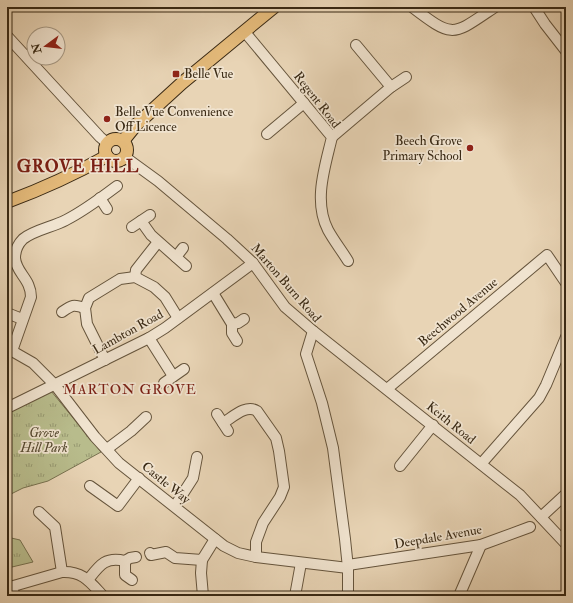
<svg xmlns="http://www.w3.org/2000/svg" width="573" height="603" font-family="'IM FELL Double Pica',serif">
<style>
.grass{fill:url(#grass-tufts);stroke:#787250}
.lines{fill:none;stroke-linecap:round;stroke-linejoin:round}
.minor-casing{stroke:#65543c;stroke-width:12}
.major-casing{stroke:#392914;stroke-width:14}
.minor{stroke:#f0e3cf;stroke-width:10}
.major{stroke:#e4ba7a;stroke-width:12}
.poi-dot{fill:#8f2418;stroke:#f0e3cf;stroke-width:1.5}
.labels{text-anchor:middle;dominant-baseline:central;stroke-width:3.5;stroke-linejoin:round;paint-order:stroke}
.poi-label{font-size:13px;fill:#392914;stroke:#f0e3cf;text-anchor:start}
.street-label{font-size:13px;fill:#392914;stroke:#f0e3cf}
.park-label{font-size:13px;font-style:italic;fill:#52462c;stroke:#f0e3cf}
.neighbourhood-label{font-size:14px;letter-spacing:1px;fill:#7a1f14;stroke:#f0e3cf}
.district-label{font-size:17px;font-weight:bold;letter-spacing:1px;fill:#7a1f14;stroke:#f0e3cf}
</style>
<defs>
<pattern id="grass-tufts" width="24" height="20" patternUnits="userSpaceOnUse"><rect width="24" height="20" fill="#b8bc8c"/><path d="M3 7l-1-3M5 7V3M7 7l1-3M15 17l-1-3M17 17v-4M19 17l1-3" fill="none" stroke="#979971"/></pattern>
</defs>
<rect width="100%" height="100%" fill="#e8d4b5"/>
<filter id="stains"><feTurbulence type="fractalNoise" baseFrequency=".005" numOctaves="4"/><feColorMatrix values="0 0 0 0 .2 0 0 0 0 .09 0 0 0 0 .02 0 0 0 .5 -.17"/></filter>
<radialGradient id="worn" r=".72"><stop offset=".6" stop-color="#630" stop-opacity="0"/><stop offset="1" stop-color="#630" stop-opacity=".3"/></radialGradient>
<g class="grass">
<polygon points="51,391 101,452 48,481 23,488 7,496 7,412"/>
<polygon points="7,537 20,540 33,562 12,567 7,560"/>
</g>
<g class="lines">
<g class="minor-casing">
<g id="minor">
<path d="M 412,7 C 454,39 452,36 495,7"/>
<polyline points="534,7 545,24 566,51"/>
<path d="M 244,31 L 332,137 C 325,167 313,201 328,230 C 334,241 342,251 348,261"/>
<polyline points="7,36 100,137 107,143"/>
<polyline points="356,45 391,87"/>
<polyline points="267,134 304,103"/>
<polyline points="332,137 391,87 406,77"/>
<polyline points="125,157 158,181 227,239 253,263 285,307 313,331 506,484 520,495 566,544"/>
<polyline points="100,198 107,209"/>
<polyline points="141,221 151,235 186,266"/>
<polyline points="132,227 150,215"/>
<polyline points="176,257 183,248"/>
<polyline points="135,277 136,270 158,242"/>
<polyline points="213,293 232,324 232,333 237,341"/>
<path d="M 62,312 C 72,305 73,304 85,308"/>
<polyline points="7,313 22,319"/>
<polyline points="232,324 238,323 244,319"/>
<polyline points="313,331 306,354 322,403 333,448 345,539 348,568 348,596"/>
<polyline points="149,338 173,376"/>
<polyline points="7,350 12,351 33,363 55,385 95,437 119,463 224,546 238,553 256,557 348,568"/>
<path d="M 12,351 L 31,297 C 31,279 16,273 15,258 C 15,251 18,244 23,239 C 34,230 53,227 66,220 C 84,211 101,198 117,186"/>
<polyline points="105,360 87,324 85,308 89,298 120,279 135,277 154,287 165,297 178,318"/>
<polyline points="164,383 184,369"/>
<polyline points="387,389 547,255 566,283"/>
<polyline points="7,408 149,338 165,328 253,263"/>
<polyline points="217,414 228,431"/>
<path d="M 223,423 C 233,417 246,404 257,411 L 276,438 L 279,451 L 284,487 L 280,497 L 263,523 L 256,542 L 256,557"/>
<polyline points="107,449 131,431 146,417"/>
<polyline points="481,464 539,398 546,385 566,337"/>
<polyline points="400,466 433,425"/>
<polyline points="90,486 118,506 139,478"/>
<polyline points="175,506 193,478 197,457"/>
<polyline points="39,512 55,527 62,572"/>
<polyline points="541,517 566,494"/>
<polyline points="150,553 151,555 166,552 175,558 202,560 215,539"/>
<polyline points="202,560 201,573 203,596"/>
<polyline points="125,561 125,575 132,580"/>
<polyline points="348,565 481,545 530,527"/>
<path d="M 88,580 C 99,566 105,556 125,561 L 130,558 L 136,557"/>
<polyline points="7,583 16,596"/>
<path d="M 10,587 L 62,572 C 83,571 90,582 103,596"/>
<polyline points="295,596 301,563"/>
<polyline points="459,596 481,545"/>
</g>
</g>
<g class="major-casing">
<g id="major">
<circle cx="116" cy="150" r="11"/>
<polyline points="123,141 136,125 182,83 274,7"/>
<path d="M 7,202 C 42,189 75,174 107,156"/>
</g>
</g>
<use href="#minor" class="minor"/>
<use href="#major" class="major"/>
</g>
<g class="poi-dot">
<rect x="172" y="70" width="8" height="8" rx="2"/>
<circle cx="107" cy="119" r="4"/>
<circle cx="470" cy="148" r="4"/>
</g>
<g class="labels">
<g class="poi-label">
<text x="184" y="74">Belle Vue</text>
<text x="115" y="112">Belle Vue Convenience<tspan x="115" dy="15">Off Licence</tspan></text>
<text x="462" y="141" text-anchor="end">Beech Grove<tspan x="462" dy="15">Primary School</tspan></text>
</g>
<g class="street-label">
<text transform="translate(317 100) rotate(52)">Regent Road</text>
<text transform="translate(286 283) rotate(49)">Marton Burn Road</text>
<text transform="translate(458 312) rotate(-40)">Beechwood Avenue</text>
<text transform="translate(128 332) rotate(-29)">Lambton Road</text>
<text transform="translate(451 423) rotate(39)">Keith Road</text>
<text transform="translate(166 483) rotate(39)">Castle Way</text>
<text transform="translate(438 537) rotate(-10)">Deepdale Avenue</text>
</g>
<g class="park-label">
<text x="44" y="433">Grove<tspan x="44" dy="15">Hill Park</tspan></text>
</g>
<g class="neighbourhood-label">
<text x="130" y="389">MARTON GROVE</text>
</g>
<g class="district-label">
<text x="78" y="166">GROVE HILL</text>
</g>
</g>
<rect width="573" height="603" fill="none" stroke="#e8d4b5" stroke-width="24"/>
<rect x="8" y="8" width="557" height="587" fill="none" stroke="#392914" stroke-width="2"/>
<rect x="12" y="12" width="549" height="579" fill="none" stroke="#392914"/>
<g transform="translate(46 46) rotate(255)"><circle r="19" fill="#f0e3cf" stroke="#a79984"/>
<path d="M0-3L7 15L0 10L-7 15Z" fill="#8f2418"/>
<text y="-6" font-size="11" font-weight="bold" text-anchor="middle" fill="#392914">N</text>
</g>
<rect width="100%" height="100%" filter="url(#stains)"/>
<rect width="100%" height="100%" fill="url(#worn)"/>
</svg>
